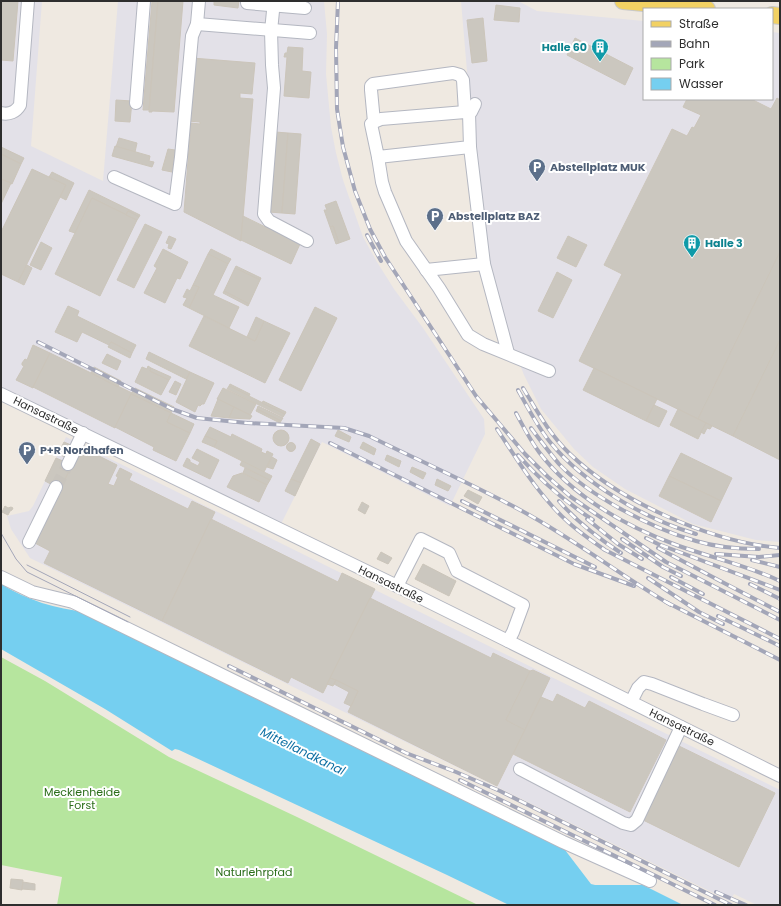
<svg xmlns="http://www.w3.org/2000/svg" width="781" height="906" font-family="Poppins,sans-serif">
<style>
.industrial{fill:#e3e1e8}
.green{fill:#b6e59e}
.water{fill:#75cff0}
.building{fill:#cbc7bf;stroke:#cbc5ba}
.lines{fill:none;stroke-linecap:round;stroke-linejoin:round}
.minor-tunnel{stroke:#c8c4bd;stroke-width:12;stroke-dasharray:12 6;stroke-linecap:butt}
.minor-casing{stroke:#b4b7c1;stroke-width:14}
.major-casing{stroke:#c9c9c9;stroke-width:18}
.minor{stroke:#fff;stroke-width:12}
.major{stroke:#f2d163;stroke-width:16}
.tram{stroke:#a3a6b8;stroke-width:1}
.rail-casing{stroke:#a3a6b8;stroke-width:4}
.rail{stroke:#fff;stroke-width:2.5;stroke-dasharray:8;stroke-linecap:butt}
.labels{text-anchor:middle;dominant-baseline:central;stroke-width:4;stroke-linejoin:round;paint-order:stroke}
.culture-label{font-size:11px;font-weight:bold;fill:#0d838f;stroke:#fff;text-anchor:end}
.service-label{font-size:11px;font-weight:bold;fill:#4e5e75;stroke:#fff;text-anchor:start}
.street-label{font-size:11px;fill:#2e2e2e;stroke:#fff}
.park-label{font-size:11px;fill:#2c6e1b;stroke:#fff}
.water-label{font-size:12px;font-style:italic;fill:#0d6fa3;stroke:#fff}
</style>
<rect width="100%" height="100%" fill="#efe9e1"/>
<g class="industrial">
<polygon points="1,1 42,1 31,146 103,181 118,1 324,1 327,34 326,74 331,127 336,153 343,180 363,237 377,262 394,289 423,328 484,419 485,434 450,506 322,442 279,528 1,394"/>
<polygon points="461,1 505,1 520,2 537,11 644,21 644,99 772,99 772,32 780,33 780,542 756,540 693,524 625,489 593,467 574,449 541,409 524,375 513,347 490,264 472,130"/>
<polygon points="66,437 780,790 780,905 757,905 734,894 730,901 30,558 11,529 7,516 29,511 33,506"/>
</g>
<polygon class="green" points="1,657 45,681 169,757 297,817 478,905 57,905 62,877 1,865"/>
<path class="water" d="M 1,584 C 27,600 56,609 86,612 L 562,846 L 591,884 L 595,885 L 643,885 L 683,905 L 509,905 L 447,875 L 179,750 L 175,749 L 172,751 L 105,709 L 1,649 Z"/>
<g class="building">
<polygon points="1,1 18,1 13,61 1,60"/>
<polygon points="152,1 158,1 149,110 143,110"/>
<polygon points="158,1 183,1 174,112 152,111 152,112 149,112"/>
<polygon points="214,1 239,1 238,8 214,5"/>
<polygon points="496,5 520,8 519,22 494,20"/>
<polygon points="483,18 487,61 472,63 467,20"/>
<polygon points="575,38 633,68 625,85 567,55"/>
<polygon points="288,47 303,48 302,71 311,72 309,98 284,96 287,57 284,57 285,53 287,53"/>
<polygon points="192,58 255,63 252,94 240,93 240,98 253,99 241,241 184,212 191,123 200,124 200,122 187,121"/>
<polygon points="777,98 780,100 780,252 698,419 579,361 622,274 604,265 672,129 687,136 692,127 694,128 701,115 683,107 687,99 751,99 771,109"/>
<polygon points="116,100 132,101 130,122 115,121"/>
<polygon points="275,132 288,133 282,213 269,212"/>
<polygon points="288,133 301,134 295,214 282,213"/>
<polygon points="119,138 137,143 135,152 116,147"/>
<polygon points="115,146 150,156 149,161 154,162 152,167 112,156"/>
<polygon points="1,147 24,158 21,164 1,154"/>
<polygon points="168,149 175,150 172,172 162,170"/>
<polygon points="1,154 21,164 12,184 1,179"/>
<polygon points="32,169 66,185 18,282 1,274 1,232"/>
<polygon points="52,172 74,183 66,200 60,197 66,185 49,177"/>
<polygon points="1,179 11,183 1,204"/>
<polygon points="89,190 140,215 139,217 128,211 126,215 92,198 75,233 69,231"/>
<polygon points="92,198 137,220 100,296 55,274"/>
<polygon points="336,201 350,239 339,243 333,226 330,227 324,210 327,210 325,205"/>
<polygon points="128,211 139,217 137,220 126,215"/>
<polygon points="243,216 300,244 291,264 241,240"/>
<polygon points="145,224 162,232 134,288 117,280"/>
<polygon points="333,226 339,243 336,244 330,227"/>
<polygon points="169,236 176,239 171,249 168,248 169,244 166,243"/>
<polygon points="568,236 587,245 576,267 557,258"/>
<polygon points="41,242 52,248 41,270 30,265"/>
<polygon points="163,249 188,262 180,279 177,278 165,303 144,293 157,268 154,266"/>
<polygon points="211,249 231,259 228,264 208,254"/>
<polygon points="780,252 780,340 733,436 698,419"/>
<polygon points="208,254 228,264 213,295 239,307 229,328 189,308 199,287 193,285"/>
<polygon points="27,265 32,268 24,285 18,282"/>
<polygon points="236,266 261,278 260,280 235,268"/>
<polygon points="235,268 260,280 249,304 224,291"/>
<polygon points="557,272 572,280 553,318 538,311"/>
<polygon points="193,285 199,287 189,308 183,305 187,298 183,297 187,289 190,291"/>
<polygon points="224,291 249,304 248,306 223,293"/>
<polygon points="68,306 79,311 77,316 136,345 132,353 111,342 109,345 82,332 77,342 55,332"/>
<polygon points="315,307 337,318 301,391 279,380"/>
<polygon points="204,316 255,341 264,321 290,333 265,383 189,346"/>
<polygon points="256,317 264,321 255,341 247,337"/>
<polygon points="780,340 780,460 733,436"/>
<polygon points="111,342 132,353 130,358 108,347"/>
<polygon points="33,345 50,353 33,388 16,380 24,366 22,365 22,363 25,359 27,360"/>
<polygon points="149,352 190,372 186,379 146,359"/>
<polygon points="50,353 132,393 115,428 33,387"/>
<polygon points="107,354 121,361 117,370 102,363"/>
<polygon points="148,366 151,368 150,371 169,380 161,395 135,382 142,367 147,369"/>
<polygon points="94,367 121,381 118,387 91,373"/>
<polygon points="151,368 171,377 169,380 150,371"/>
<polygon points="594,368 657,399 646,421 583,390"/>
<polygon points="190,372 214,383 204,404 202,404 200,406 198,405 195,412 176,402"/>
<polygon points="175,381 181,384 176,395 169,392"/>
<polygon points="230,384 250,394 249,396 229,386"/>
<polygon points="229,386 285,414 283,417 227,389"/>
<polygon points="135,388 174,407 171,413 131,394"/>
<polygon points="223,388 256,404 250,415 217,399"/>
<polygon points="131,394 171,413 167,422 190,433 176,461 153,450 154,447 115,427"/>
<polygon points="218,399 234,407 229,418 211,416"/>
<polygon points="263,401 286,412 285,414 262,403"/>
<polygon points="654,405 667,411 659,427 646,421"/>
<polygon points="258,406 283,418 281,421 257,409"/>
<polygon points="234,407 252,416 250,419 229,418"/>
<polygon points="257,409 281,421 280,423 256,411"/>
<polygon points="678,409 706,423 698,439 670,425"/>
<polygon points="171,413 194,424 190,433 167,422"/>
<polygon points="706,423 712,426 710,429 707,428 704,434 701,432"/>
<polygon points="210,427 231,437 232,434 262,449 261,452 266,454 267,451 273,454 264,472 214,447 217,441 205,436"/>
<polygon points="338,430 351,437 349,442 335,436"/>
<circle cx="281" cy="438" r="8"/>
<polygon points="205,436 217,441 214,447 202,442"/>
<polygon points="311,439 320,444 301,483 291,479"/>
<polygon points="64,442 71,445 65,457 58,454"/>
<polygon points="363,442 376,449 374,455 360,448"/>
<circle cx="291" cy="447" r="4.5"/>
<polygon points="81,447 117,465 108,484 114,486 118,477 116,476 120,468 132,474 129,480 188,509 192,501 215,512 162,621 44,563 50,551 33,542"/>
<polygon points="197,449 219,460 210,479 183,466 187,458 190,460 190,462 198,466 200,462 192,458"/>
<polygon points="681,453 732,478 721,501 669,476"/>
<polygon points="387,455 401,461 399,467 385,460"/>
<polygon points="272,457 277,460 273,469 267,467"/>
<polygon points="56,458 72,465 60,489 45,481"/>
<polygon points="242,461 272,476 270,480 240,465"/>
<polygon points="412,467 426,473 423,479 410,472"/>
<polygon points="245,468 270,480 267,485 243,473"/>
<polygon points="242,473 267,485 259,502 227,487 233,476"/>
<polygon points="669,476 721,501 711,522 659,496"/>
<polygon points="291,479 301,483 295,496 285,491"/>
<polygon points="437,479 451,486 448,491 435,485"/>
<polygon points="468,490 482,497 478,504 464,496"/>
<polygon points="362,502 369,506 365,514 358,510"/>
<polygon points="5,506 8,508 11,507 13,508 12,510 10,511 8,515 2,512"/>
<polygon points="211,519 338,582 342,573 375,589 323,693 291,677 288,683 162,621"/>
<polygon points="381,552 392,558 388,564 377,559"/>
<polygon points="423,564 456,581 449,596 415,579"/>
<polygon points="370,598 491,658 493,653 530,671 506,720 525,730 497,786 348,712 358,691 330,678"/>
<polygon points="533,670 550,678 525,730 506,720 530,671"/>
<polygon points="330,678 336,680 333,686 327,684"/>
<polygon points="336,680 358,691 351,706 344,703 349,692 334,684"/>
<polygon points="557,694 585,708 589,701 666,740 630,812 513,754 541,697 553,702"/>
<polygon points="679,746 775,793 739,867 643,820"/>
<polygon points="11,879 23,880 22,890 10,888"/>
<polygon points="23,882 35,884 35,890 22,889"/>
</g>
<g class="lines">
<polyline class="minor-tunnel" points="56,487 68,464"/>
<g class="minor-casing">
<g id="minor">
<polyline points="274,1 271,31 272,65 274,88 264,214 269,221 307,241"/>
<polyline points="247,3 305,8"/>
<polyline points="197,24 310,33"/>
<polyline points="136,103 144,1"/>
<path d="M 1,113 C 9,115 16,112 20,105 L 28,1"/>
<polyline points="469,113 465,112 381,119 374,122 371,124 378,157 470,147 469,113 471,112 475,104"/>
<polyline points="374,122 371,90 371,86 373,84 453,73 460,75 463,80 465,112"/>
<polyline points="470,147 484,264 508,353"/>
<polyline points="378,157 382,182 385,192 406,241 439,288 468,335 483,344 549,371"/>
<polyline points="114,177 175,204 181,157 192,36 197,24 199,1"/>
<polyline points="426,270 484,264"/>
<polyline points="1,394 397,586 780,776"/>
<polyline points="68,464 83,433"/>
<polyline points="29,542 56,487"/>
<polyline points="1,577 32,592 73,602 563,842 650,881"/>
<polyline points="397,586 421,539 449,553 457,571 523,605 513,632 508,641"/>
<polyline points="631,702 638,688 644,682 652,684 703,704 733,715"/>
<polyline points="520,769 623,823 631,825 637,820 681,727"/>
</g>
</g>
<g class="major-casing">
<g id="major">
<polyline points="623,1 707,9"/>
<polyline points="772,15 780,16"/>
</g>
</g>
<use href="#minor" class="minor"/>
<use href="#major" class="major"/>
<g class="tram">
<polyline points="1,533 16,559 27,572 128,622"/>
<polyline points="27,565 130,617"/>
</g>
<g class="rail-casing">
<g id="rail">
<polyline points="338,1 336,48 337,109 343,147 355,191 370,229 385,257 476,396 525,454 548,477 571,497 666,562 780,620"/>
<polyline points="367,235 381,261"/>
<path d="M 38,342 L 172,409 L 197,418 L 247,423 L 344,428 L 369,436 C 420,461 472,484 522,511 C 574,539 620,575 671,605"/>
<path d="M 523,388 C 537,411 550,435 570,454 C 620,502 711,542 780,548"/>
<path d="M 518,390 C 528,408 537,426 550,442 C 584,484 645,519 696,534"/>
<path d="M 516,413 C 523,426 530,440 539,452 C 573,497 627,527 679,546 C 713,558 748,566 780,581"/>
<path d="M 531,428 C 540,440 549,452 559,464 C 589,496 653,529 696,541 C 716,547 738,549 759,549"/>
<path d="M 497,429 C 518,461 539,496 568,522 C 579,532 592,541 605,550 L 780,639"/>
<polyline points="330,443 574,564 634,586"/>
<path d="M 518,455 C 541,481 564,501 593,520"/>
<polyline points="462,501 595,567"/>
<path d="M 559,501 C 577,522 598,538 621,553"/>
<polyline points="587,519 618,544 642,559"/>
<polyline points="646,538 658,544 780,590"/>
<polyline points="622,539 663,567 681,576"/>
<polyline points="658,548 724,583 780,612"/>
<polyline points="716,554 759,557 780,555"/>
<polyline points="752,560 780,567"/>
<polyline points="671,577 703,594"/>
<polyline points="648,578 699,612 723,624"/>
<polyline points="750,584 780,599"/>
<polyline points="666,602 780,660"/>
<polyline points="718,616 780,646"/>
<polyline points="229,666 406,753 456,772 500,791 731,905"/>
<polyline points="460,780 715,905"/>
<polyline points="716,892 746,905"/>
</g>
</g>
<use href="#rail" class="rail"/>
</g>
<defs>
<g id="building-pin" transform="scale(0.9)"><path d="M0 17L-7.5 6A9.5 9.5 0 1 1 7.5 6Z" fill="#0f9aa8" stroke="#fff"/><path d="M-4-6H4V6H1V3H-1V6H-4ZM-2.5-4.3h1.7v1.8h-1.7ZM.8-4.3h1.7v1.8H.8ZM-2.5-1h1.7V.8h-1.7ZM.8-1h1.7V.8H.8Z" fill="#fff"/></g>
<g id="parking-pin" transform="scale(0.9)"><path d="M0 17L-7.5 6A9.5 9.5 0 1 1 7.5 6Z" fill="#5c6f8a" stroke="#fff"/><path d="M-3.5-5.5H1a3.5 3.5 0 0 1 0 7H-1V5.5H-3.5ZM-1-3.4V-.6H.8a1.4 1.4 0 0 0 0-2.8Z" fill="#fff"/></g>
</defs>
<g fill-rule="evenodd">
<use href="#building-pin" x="600" y="47"/>
<use href="#parking-pin" x="537" y="167"/>
<use href="#parking-pin" x="435" y="216"/>
<use href="#building-pin" x="692" y="243"/>
<use href="#parking-pin" x="27" y="450"/>
</g>
<g class="labels">
<g class="culture-label">
<text x="587" y="47">Halle 60</text>
<text x="705" y="243" text-anchor="start">Halle 3</text>
</g>
<g class="service-label">
<text x="550" y="167">Abstellplatz MUK</text>
<text x="448" y="216">Abstellplatz BAZ</text>
<text x="40" y="450">P+R Nordhafen</text>
</g>
<g class="street-label">
<text transform="translate(46 415) rotate(26)">Hansastraße</text>
<text transform="translate(391 584) rotate(26)">Hansastraße</text>
<text transform="translate(682 727) rotate(26)">Hansastraße</text>
</g>
<g class="park-label">
<text x="82" y="792">Mecklenheide<tspan x="82" dy="13">Forst</tspan></text>
<text x="254" y="872">Naturlehrpfad</text>
</g>
<g class="water-label">
<text transform="translate(303 751) rotate(26)">Mittellandkanal</text>
</g>
</g>
<rect width="781" height="906" fill="none" stroke="#2e2e2e" stroke-width="4"/>
<rect x="643" y="8" width="130" height="92" fill="#ffffff" stroke="#ababab"/>
<rect x="651" y="21" width="20" height="6" fill="#f2d163" stroke="#ababab"/>
<text x="679" y="28" font-size="12" fill="#2e2e2e">Straße</text>
<rect x="651" y="41" width="20" height="6" fill="#a3a6b8" stroke="#ababab"/>
<text x="679" y="48" font-size="12" fill="#2e2e2e">Bahn</text>
<rect x="651" y="58" width="20" height="12" fill="#b6e59e" stroke="#ababab"/>
<text x="679" y="68" font-size="12" fill="#2e2e2e">Park</text>
<rect x="651" y="78" width="20" height="12" fill="#75cff0" stroke="#ababab"/>
<text x="679" y="88" font-size="12" fill="#2e2e2e">Wasser</text>
</svg>
